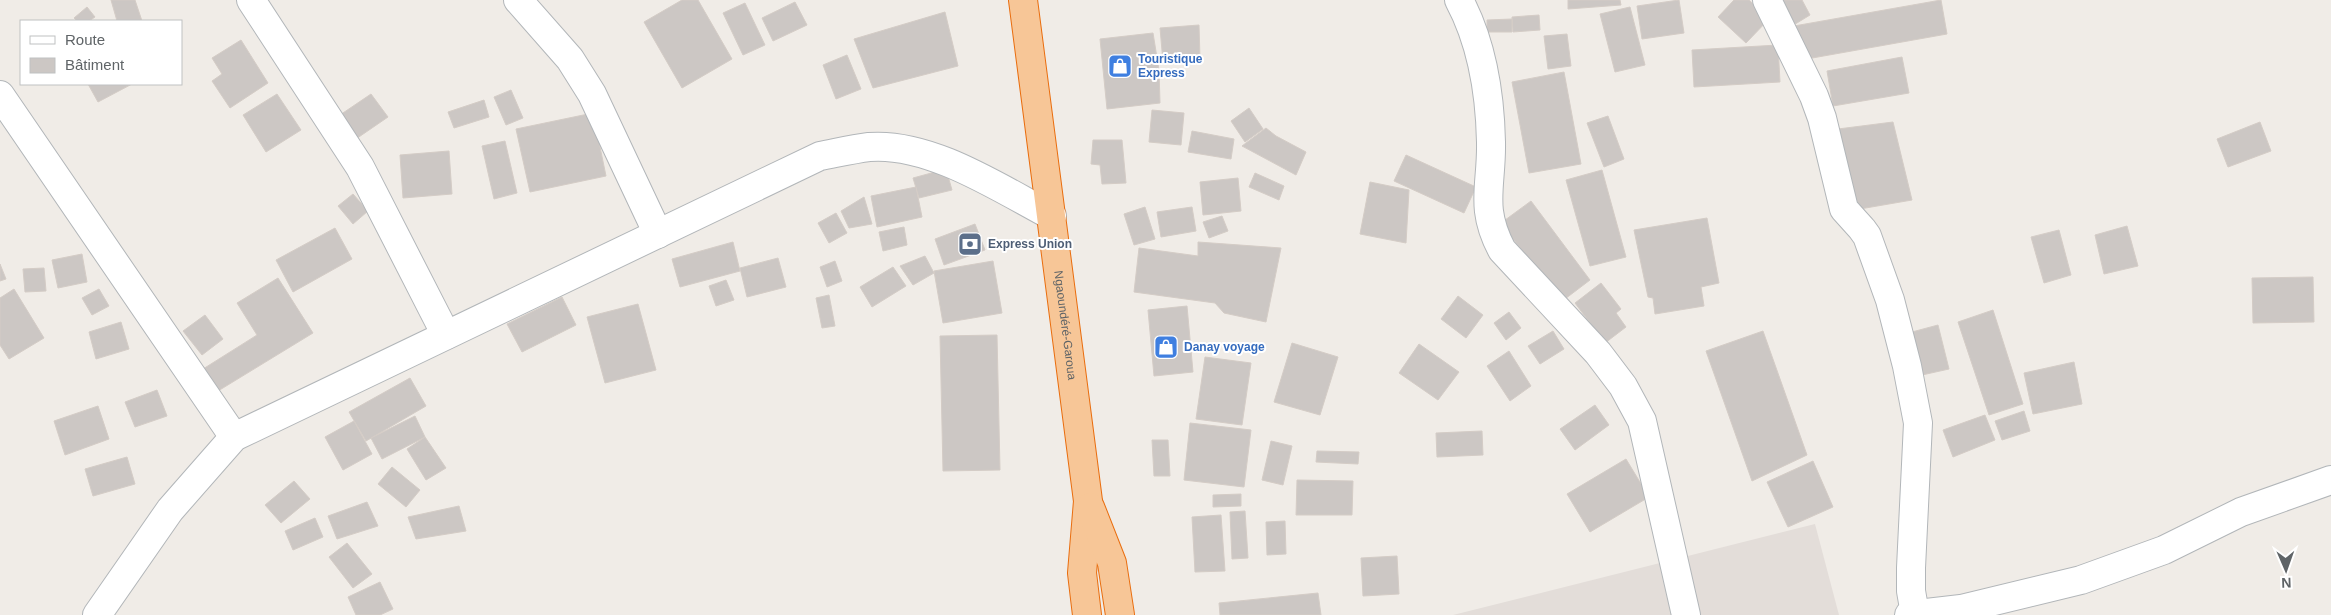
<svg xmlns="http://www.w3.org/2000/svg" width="2331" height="615" font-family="Arial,sans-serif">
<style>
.education{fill:#e3ddd9}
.building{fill:#ccc7c4;stroke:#d4ccc6}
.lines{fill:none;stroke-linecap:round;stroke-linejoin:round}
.minor-casing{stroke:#b2b6b9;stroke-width:30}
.highway-casing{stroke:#e96d0e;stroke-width:30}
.minor{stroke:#fff;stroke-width:28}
.highway{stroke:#f7c697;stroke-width:28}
.labels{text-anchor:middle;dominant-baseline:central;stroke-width:4;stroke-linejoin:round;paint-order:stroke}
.shop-label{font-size:12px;font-weight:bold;fill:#366cbe;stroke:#fff;text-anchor:start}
.service-label{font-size:12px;font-weight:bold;fill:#4e5e75;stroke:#fff;text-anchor:start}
.street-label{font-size:12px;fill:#5f6467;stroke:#fff}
</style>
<rect width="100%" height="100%" fill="#f0ece7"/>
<polygon class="education" points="1815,524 1839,615 1453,615"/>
<g class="building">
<polygon points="111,0 135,0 142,21 117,21"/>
<polygon points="682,0 698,0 732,59 682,88 644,22"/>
<polygon points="1568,0 1620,0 1621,5 1568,9"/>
<polygon points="1679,0 1684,33 1642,39 1637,6"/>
<polygon points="1734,0 1749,0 1769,19 1746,43 1718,17"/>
<polygon points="1778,0 1802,0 1810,15 1792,26"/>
<polygon points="1941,0 1947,34 1801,60 1794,26"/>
<polygon points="795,2 807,25 773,41 762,18"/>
<polygon points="745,3 765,45 743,55 723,13"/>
<polygon points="87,7 95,17 89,21 77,21 74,18"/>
<polygon points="1630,7 1645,65 1615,72 1600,14"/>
<polygon points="945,12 958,66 873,88 854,39"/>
<polygon points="1539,15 1540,30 1513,32 1512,17"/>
<polygon points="1512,19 1512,32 1487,32 1487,20"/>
<polygon points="1199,25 1200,59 1163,62 1160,28"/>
<polygon points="1153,33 1159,70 1160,103 1107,109 1100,39"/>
<polygon points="1567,34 1571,66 1548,69 1544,36"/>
<polygon points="241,40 268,83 230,108 212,81 222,74 212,58"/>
<polygon points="1778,45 1780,82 1694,87 1692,50"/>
<polygon points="847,55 861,89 836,99 823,65"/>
<polygon points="1902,57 1909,93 1833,106 1827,71"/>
<polygon points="1564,72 1581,164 1529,173 1512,82"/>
<polygon points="88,84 132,84 98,102"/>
<polygon points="511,90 523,118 506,125 494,97"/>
<polygon points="277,94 301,130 266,152 243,115"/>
<polygon points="371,94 388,117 353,141 337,117"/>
<polygon points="484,100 489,117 454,128 448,112"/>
<polygon points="1249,108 1263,129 1245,142 1231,121"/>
<polygon points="1152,110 1184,113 1181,145 1149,142"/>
<polygon points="593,113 606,176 530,192 516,129"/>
<polygon points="1608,116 1624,159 1604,167 1587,123"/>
<polygon points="1893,122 1912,200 1854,210 1838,129"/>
<polygon points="2260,122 2271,151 2228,167 2217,139"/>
<polygon points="1266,128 1276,136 1306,152 1296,175 1242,146"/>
<polygon points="1192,131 1234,139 1231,159 1188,152"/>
<polygon points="1093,140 1122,140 1126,183 1102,184 1100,165 1091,164"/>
<polygon points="505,141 517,193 494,199 482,146"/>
<polygon points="449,151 452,194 403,198 400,155"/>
<polygon points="1406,155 1476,187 1464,213 1394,181"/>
<polygon points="946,169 952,190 919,198 913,178"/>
<polygon points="1602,170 1626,257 1590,266 1566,180"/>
<polygon points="1255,173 1284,186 1279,200 1249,187"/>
<polygon points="1238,178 1241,211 1203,215 1200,182"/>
<polygon points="1370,182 1409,190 1406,243 1360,234"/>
<polygon points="916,187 922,217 877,227 871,196"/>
<polygon points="353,194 368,211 353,224 338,206"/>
<polygon points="864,197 872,224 849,228 841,211"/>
<polygon points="1531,201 1590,280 1561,302 1501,223"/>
<polygon points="1145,207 1155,239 1134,245 1124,214"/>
<polygon points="1192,207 1196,231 1161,237 1157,212"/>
<polygon points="836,213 847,233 829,243 818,223"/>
<polygon points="1222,216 1228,231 1209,238 1203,222"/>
<polygon points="1707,218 1719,283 1701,287 1704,306 1655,314 1653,298 1648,297 1634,230"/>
<polygon points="975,224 985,250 944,265 935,239"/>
<polygon points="2127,226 2138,266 2104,274 2095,235"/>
<polygon points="904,227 907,245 883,251 879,232"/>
<polygon points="335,228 352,259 293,292 276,260"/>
<polygon points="2059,230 2071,275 2044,283 2031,237"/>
<polygon points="733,242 740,271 680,287 672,259"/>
<polygon points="1198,242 1281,248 1266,322 1224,313 1215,303 1134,292 1139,248 1198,256"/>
<polygon points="82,254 87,282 58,288 52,260"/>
<polygon points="925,256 934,273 913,285 900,266"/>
<polygon points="778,258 786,287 747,297 740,268"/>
<polygon points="835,261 842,281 827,287 820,267"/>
<polygon points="993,261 1002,313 943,323 934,271"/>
<polygon points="0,264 6,279 0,281"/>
<polygon points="893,267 906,286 872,307 860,287"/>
<polygon points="44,268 46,291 25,292 23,269"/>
<polygon points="2313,277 2314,322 2253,323 2252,278"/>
<polygon points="278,278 313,333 218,391 203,369 257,335 237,303"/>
<polygon points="726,280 734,300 716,306 709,286"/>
<polygon points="1601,283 1621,309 1616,313 1626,327 1605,343 1575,303"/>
<polygon points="14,289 44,338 9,359 0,345 0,298"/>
<polygon points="99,289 109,306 92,315 82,298"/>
<polygon points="829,295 835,326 822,328 816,298"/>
<polygon points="1458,296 1483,315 1466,338 1441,319"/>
<polygon points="562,297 576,325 522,352 507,324"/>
<polygon points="638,304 656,370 605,383 587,317"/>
<polygon points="1187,306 1193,372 1154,376 1148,310"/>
<polygon points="1993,310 2023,404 1989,415 1958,322"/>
<polygon points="1509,312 1521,328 1506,340 1494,323"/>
<polygon points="205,315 223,339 202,355 183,331"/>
<polygon points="121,322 129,349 96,359 89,332"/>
<polygon points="1938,325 1949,369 1922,375 1912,332"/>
<polygon points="1553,331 1564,349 1540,364 1528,346"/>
<polygon points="1763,331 1807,455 1752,481 1706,351"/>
<polygon points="997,335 1000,470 943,471 940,336"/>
<polygon points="1292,343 1338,357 1320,415 1274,402"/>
<polygon points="1419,344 1459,372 1438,400 1399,373"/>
<polygon points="1509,351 1531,386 1510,401 1487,366"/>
<polygon points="1205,357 1251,363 1242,425 1196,419"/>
<polygon points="2074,362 2082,404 2033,414 2024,373"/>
<polygon points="410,378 426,406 366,441 349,412"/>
<polygon points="157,390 167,416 135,427 125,402"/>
<polygon points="1595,405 1609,425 1575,450 1560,429"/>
<polygon points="98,406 109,439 65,455 54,421"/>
<polygon points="2024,411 2030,431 2002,440 1995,421"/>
<polygon points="1985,415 1995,440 1953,457 1943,430"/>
<polygon points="415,416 425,437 382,459 371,438"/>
<polygon points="354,421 372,454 343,470 325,437"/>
<polygon points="1190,423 1251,430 1244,487 1184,480"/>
<polygon points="1482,431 1483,455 1437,457 1436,433"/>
<polygon points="425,437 446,468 426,480 407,449"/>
<polygon points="1152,440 1168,440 1170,476 1154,476"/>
<polygon points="1271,441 1292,446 1283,485 1262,480"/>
<polygon points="1317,451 1359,452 1358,464 1316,462"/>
<polygon points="127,457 135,484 93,496 85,469"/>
<polygon points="1626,459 1649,497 1590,532 1567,494"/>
<polygon points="1813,461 1833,507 1788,527 1767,482"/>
<polygon points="392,467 420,490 406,507 378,484"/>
<polygon points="1297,480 1353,481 1352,515 1296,515"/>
<polygon points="294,481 310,499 281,523 265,505"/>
<polygon points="1241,494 1241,506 1213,507 1213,495"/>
<polygon points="367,502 378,526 337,539 328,516"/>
<polygon points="459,506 466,531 416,539 408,517"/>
<polygon points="1245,511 1248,558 1232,559 1230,512"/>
<polygon points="1221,515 1225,571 1195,572 1192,517"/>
<polygon points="315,518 323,537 293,550 285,531"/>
<polygon points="1285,521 1286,554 1267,555 1266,522"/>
<polygon points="347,543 372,574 353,588 329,557"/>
<polygon points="1397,556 1399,594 1363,596 1361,558"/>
<polygon points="380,582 393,609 380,615 356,615 348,597"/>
<polygon points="1318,593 1321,615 1220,615 1219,603"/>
</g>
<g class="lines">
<g class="minor-casing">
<g id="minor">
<polyline points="251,0 360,167 446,335"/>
<polyline points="518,0 570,59 592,94 658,234"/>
<path d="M 1459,0 C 1482,43 1490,94 1491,142 C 1492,186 1479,207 1502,250 L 1598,353 L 1623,386 L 1642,421 L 1686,615"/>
<polyline points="1767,0 1814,96 1822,118 1844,209 1862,229 1867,236 1890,300 1907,366 1918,423 1911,568 1911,591 1915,614"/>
<polyline points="0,95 234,437"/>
<path d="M 97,615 L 170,510 L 234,437 L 820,156 C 836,153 853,149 869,147 C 930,142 999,188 1052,216"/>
<polyline points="1909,615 1961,609 2081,580 2164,550 2241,512 2331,480"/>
</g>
</g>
<g class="highway-casing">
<g id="highway">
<path id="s1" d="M 1023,0 L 1088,501 L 1082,573 L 1087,615"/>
<polyline points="1090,507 1112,563 1120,615"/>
</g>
</g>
<use href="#minor" class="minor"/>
<use href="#highway" class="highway"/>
</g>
<defs>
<g id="shop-square" transform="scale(1.25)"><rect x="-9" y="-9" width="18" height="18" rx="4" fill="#3f7fe0" stroke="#fff"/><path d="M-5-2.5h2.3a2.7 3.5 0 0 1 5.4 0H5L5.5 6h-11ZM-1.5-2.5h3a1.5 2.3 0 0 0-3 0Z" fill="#fff"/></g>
<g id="bank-square" transform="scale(1.25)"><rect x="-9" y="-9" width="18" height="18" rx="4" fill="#5c6f8a" stroke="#fff"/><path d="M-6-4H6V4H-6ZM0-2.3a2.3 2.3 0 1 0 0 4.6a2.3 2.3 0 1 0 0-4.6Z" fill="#fff"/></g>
</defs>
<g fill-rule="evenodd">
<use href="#shop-square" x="1120" y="66"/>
<use href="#bank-square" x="970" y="244"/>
<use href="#shop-square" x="1166" y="347"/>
</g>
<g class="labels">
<g class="shop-label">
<text x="1138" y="59">Touristique<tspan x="1138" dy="14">Express</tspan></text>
<text x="1184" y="347">Danay voyage</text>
</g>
<g class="service-label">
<text x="988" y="244">Express Union</text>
</g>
<g class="street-label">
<text stroke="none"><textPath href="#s1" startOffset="328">Ngaoundéré-Garoua</textPath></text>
</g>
</g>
<rect x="20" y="20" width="162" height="65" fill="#ffffff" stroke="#bfc1c2"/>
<rect x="30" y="36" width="25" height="8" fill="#ffffff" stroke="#bfc1c2"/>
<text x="65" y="45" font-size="15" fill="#5f6467">Route</text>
<rect x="30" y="58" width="25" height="15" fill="#ccc7c4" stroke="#bfc1c2"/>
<text x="65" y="70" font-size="15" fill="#5f6467">Bâtiment</text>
<g transform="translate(2286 570) rotate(178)" stroke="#ffffff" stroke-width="4" paint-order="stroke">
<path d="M0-4L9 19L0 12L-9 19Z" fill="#5f6467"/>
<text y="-8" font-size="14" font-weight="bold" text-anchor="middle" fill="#5f6467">N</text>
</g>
</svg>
